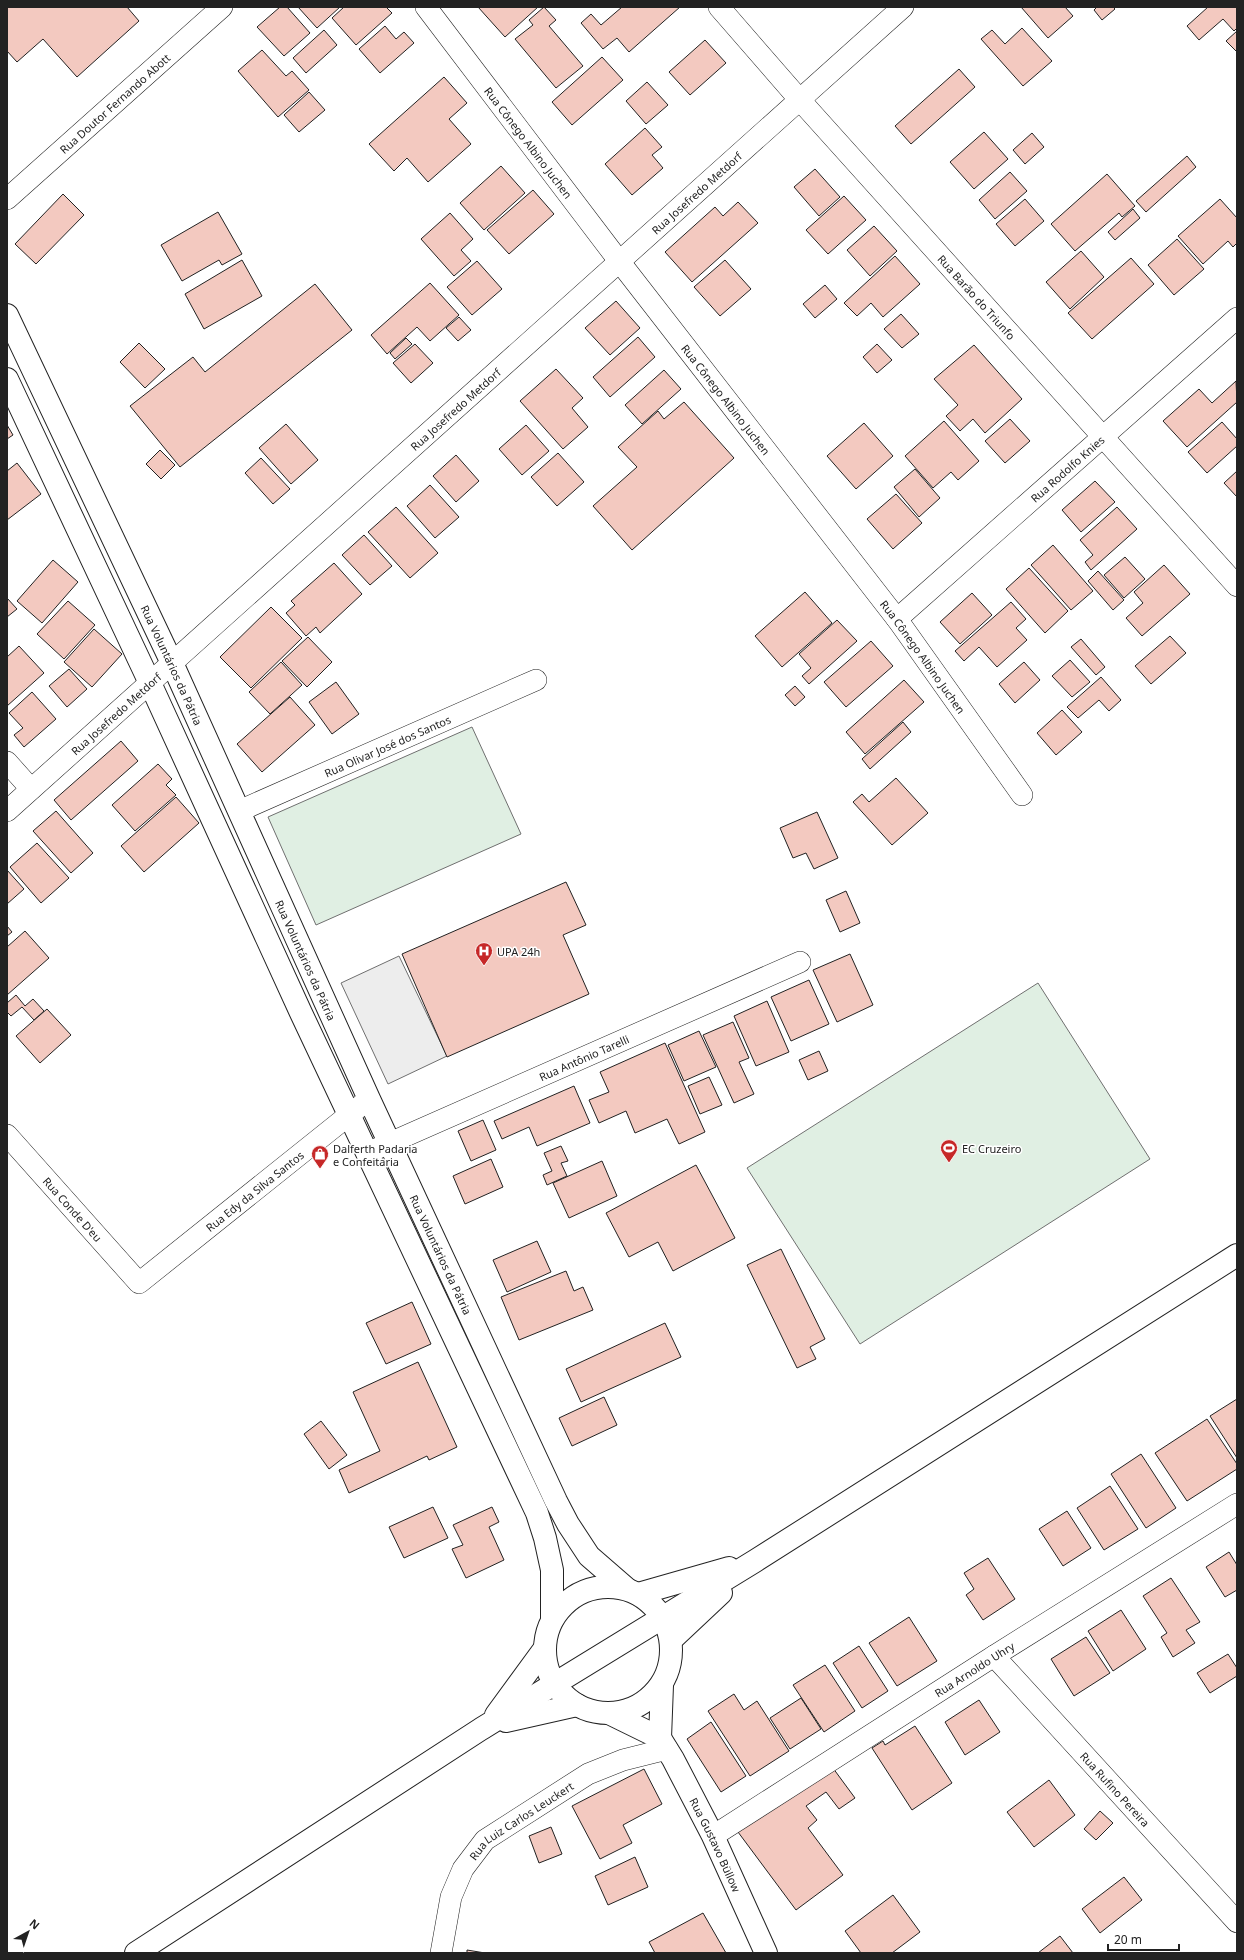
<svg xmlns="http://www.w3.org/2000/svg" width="1244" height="1960" font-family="'Noto Sans',sans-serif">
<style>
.green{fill:#e0efe3;stroke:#6f6f6f}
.parking{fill:#ededed;stroke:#6f6f6f}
.building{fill:#f3c9c0;stroke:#222}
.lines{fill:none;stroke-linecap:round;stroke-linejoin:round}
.minor-casing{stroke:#222;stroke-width:22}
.secondary-casing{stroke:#222;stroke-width:24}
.trunk-casing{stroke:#222;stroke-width:24}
.minor{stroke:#fff;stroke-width:21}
.secondary{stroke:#fff;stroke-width:22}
.trunk{stroke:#fff;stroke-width:22}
.labels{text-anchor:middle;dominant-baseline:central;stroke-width:3;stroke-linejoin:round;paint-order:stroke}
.street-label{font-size:11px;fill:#222;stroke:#fff}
.poi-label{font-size:11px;fill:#222;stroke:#fff;text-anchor:start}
</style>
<rect width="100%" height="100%" fill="#fff"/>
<g class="green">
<polygon points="472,727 521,834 316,925 268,817"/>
<polygon points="1038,983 1150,1159 860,1344 747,1168"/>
</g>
<polygon class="parking" points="399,956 447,1056 388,1084 341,983"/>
<g class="building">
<polygon points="7,7 127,7 139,21 77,77 43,39 17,62 7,51"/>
<polygon points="280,7 287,7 310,33 284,56 257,27"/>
<polygon points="298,7 340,7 317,28"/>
<polygon points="344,7 386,7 392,13 356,45 332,18"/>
<polygon points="478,7 538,7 505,37"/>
<polygon points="544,7 556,20 549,26 583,66 556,88 515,39 533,25 529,20"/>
<polygon points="622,7 680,7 629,52 617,38 603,49 581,23 591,14 601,25"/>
<polygon points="1021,7 1065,7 1073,16 1048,38"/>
<polygon points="1097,7 1113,7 1115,9 1102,20 1094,10"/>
<polygon points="1208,7 1237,7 1237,28 1234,31 1223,19 1199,40 1187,26"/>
<polygon points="385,26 396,39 404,32 414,43 380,73 359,49"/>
<polygon points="1022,28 1052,61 1023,86 981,39 992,30 1005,44"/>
<polygon points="324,30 337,45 306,73 293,58"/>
<polygon points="1237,31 1237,52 1226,41"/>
<polygon points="705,40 726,63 690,95 669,72"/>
<polygon points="262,50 286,76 292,71 309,90 278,117 238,71"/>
<polygon points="602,57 623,80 572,125 552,102"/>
<polygon points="959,69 975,87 911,144 895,126"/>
<polygon points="444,77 467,103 449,119 471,144 428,182 407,158 394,171 369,144"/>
<polygon points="647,82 668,105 646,124 626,101"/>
<polygon points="309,92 325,110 299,132 284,115"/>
<polygon points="645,128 662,147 652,155 663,168 632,195 605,164"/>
<polygon points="984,132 1008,159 974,189 950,162"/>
<polygon points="1032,133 1044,147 1025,164 1013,150"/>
<polygon points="1187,156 1196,167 1146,212 1136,201"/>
<polygon points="501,166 525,193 484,230 460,203"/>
<polygon points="815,169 840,197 819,216 794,187"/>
<polygon points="1010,172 1027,191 995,219 979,200"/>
<polygon points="1107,174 1135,206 1122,217 1119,213 1075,251 1051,224"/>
<polygon points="533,190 554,214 509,254 487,230"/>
<polygon points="63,194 84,215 36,264 15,244"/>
<polygon points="844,196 866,220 828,254 806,230"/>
<polygon points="1025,199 1044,221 1015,246 996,224"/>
<polygon points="1220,199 1237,218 1237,243 1233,247 1228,241 1203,264 1178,236"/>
<polygon points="738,202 758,223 692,282 665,252 715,207 723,216"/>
<polygon points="1133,209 1140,218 1115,240 1108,232"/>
<polygon points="218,212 242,254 222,265 219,260 182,281 161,245"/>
<polygon points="450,213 473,239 461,250 471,261 454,276 421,239"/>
<polygon points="874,226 897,251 870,276 847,250"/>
<polygon points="1177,239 1204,269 1174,295 1148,265"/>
<polygon points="1081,251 1104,277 1070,309 1046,282"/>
<polygon points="895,256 920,284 883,317 871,303 857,316 844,303"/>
<polygon points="1131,258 1154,284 1092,339 1068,313"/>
<polygon points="242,260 262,296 204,329 185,294"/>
<polygon points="725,260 751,289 720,316 694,287"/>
<polygon points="477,261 502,289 472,315 447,287"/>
<polygon points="430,283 459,315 430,341 417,327 387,354 371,335"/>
<polygon points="315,284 352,330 180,467 130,406 193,357 205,372"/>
<polygon points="825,285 837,299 815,318 803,304"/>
<polygon points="616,301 640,328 610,355 585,328"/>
<polygon points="901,314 919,334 902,348 884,329"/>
<polygon points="459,317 471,330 458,341 446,328"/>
<polygon points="638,337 655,357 610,397 593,377"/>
<polygon points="406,338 412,344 395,359 390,353"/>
<polygon points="139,343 165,369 145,388 120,362"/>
<polygon points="415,344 433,363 411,383 393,363"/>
<polygon points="877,344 892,360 877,373 863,357"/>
<polygon points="974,345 1022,399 985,433 973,419 960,431 946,416 958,405 934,379"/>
<polygon points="556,369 583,398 572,408 588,427 563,449 520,401"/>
<polygon points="664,370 681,389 642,424 625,405"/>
<polygon points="1236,381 1237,402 1187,447 1163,421 1199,389 1212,403"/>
<polygon points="684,402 734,458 632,550 593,506 637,467 618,447 658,411 664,419"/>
<polygon points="1010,419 1030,441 1005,463 985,441"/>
<polygon points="944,421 979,461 958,480 951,472 933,488 905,456"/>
<polygon points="1222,422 1237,439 1237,446 1207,473 1188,452"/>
<polygon points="864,423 893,456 856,489 827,456"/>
<polygon points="286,424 318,460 291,484 259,448"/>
<polygon points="7,425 13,435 7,439"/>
<polygon points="526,425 549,451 522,475 499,449"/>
<polygon points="160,450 175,465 161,479 146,464"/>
<polygon points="558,453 584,482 557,506 531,477"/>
<polygon points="456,455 479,481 456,502 433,476"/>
<polygon points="261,458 290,489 273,504 245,473"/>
<polygon points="17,463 41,494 7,520 7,471"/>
<polygon points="915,469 940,498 919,517 894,487"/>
<polygon points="1237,471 1237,497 1224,483"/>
<polygon points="1095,481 1115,502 1081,532 1062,510"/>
<polygon points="430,485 459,517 435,538 407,506"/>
<polygon points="896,494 922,523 893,549 867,519"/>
<polygon points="396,507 438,553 410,578 368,532"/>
<polygon points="1117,507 1137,529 1091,570 1085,562 1093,555 1080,540"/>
<polygon points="364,535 392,566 370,585 342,555"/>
<polygon points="1053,545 1093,591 1071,610 1031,565"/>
<polygon points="1125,557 1145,579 1124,598 1104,575"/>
<polygon points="53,560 78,582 42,623 17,601"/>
<polygon points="334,563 362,594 320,633 316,627 306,636 286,613 295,605 291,601"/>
<polygon points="1164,565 1190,594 1142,636 1126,618 1143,603 1134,592"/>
<polygon points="1029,568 1068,611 1045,633 1006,589"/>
<polygon points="1098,571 1124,600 1113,610 1088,581"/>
<polygon points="805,592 832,623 782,667 755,636"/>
<polygon points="972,593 992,615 960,644 940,622"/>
<polygon points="7,598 17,609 7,617"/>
<polygon points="68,601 95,625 64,659 37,634"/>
<polygon points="1011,602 1026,619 1016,628 1027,640 997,667 979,647 964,661 955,651"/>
<polygon points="271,607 302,638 251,688 220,657"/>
<polygon points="837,620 857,641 809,684 802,676 811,668 799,654"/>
<polygon points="94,629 122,654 92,687 64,662"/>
<polygon points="1170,636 1186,653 1151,684 1135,666"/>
<polygon points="308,637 332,662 307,687 282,661"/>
<polygon points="1081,639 1105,667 1096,675 1071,647"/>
<polygon points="871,641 893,666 846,707 824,682"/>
<polygon points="19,646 44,673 7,706 7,657"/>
<polygon points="1070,660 1090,682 1072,697 1052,676"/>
<polygon points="281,662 302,685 270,714 249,692"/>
<polygon points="1024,662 1040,680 1015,703 999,684"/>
<polygon points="69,669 87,689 67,707 49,686"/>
<polygon points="1101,677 1121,700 1109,711 1099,700 1078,718 1067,707"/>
<polygon points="904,680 924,702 865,754 846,732"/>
<polygon points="336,682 359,714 332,734 309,702"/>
<polygon points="795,686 805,697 795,706 785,695"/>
<polygon points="32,692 56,719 24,747 14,735 23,728 9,713"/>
<polygon points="290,697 315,725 262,772 237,744"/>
<polygon points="1062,710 1082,732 1056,755 1037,733"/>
<polygon points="903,722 911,732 870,769 862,759"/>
<polygon points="121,741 138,761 71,820 54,800"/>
<polygon points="158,764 172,779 166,785 176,795 135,831 112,805"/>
<polygon points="896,778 928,813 892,845 853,802 862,794 869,802"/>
<polygon points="176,797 199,823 144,872 121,846"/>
<polygon points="56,811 93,853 71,873 33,831"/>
<polygon points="817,812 838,858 814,869 806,853 793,858 780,828"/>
<polygon points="37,843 69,878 41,903 10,867"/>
<polygon points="7,870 24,889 7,904"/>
<polygon points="566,882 586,925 563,935 589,994 447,1057 402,954"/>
<polygon points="846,891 860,923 840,932 826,900"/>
<polygon points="7,926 12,932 7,936"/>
<polygon points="25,931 49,958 7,995 7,947"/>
<polygon points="850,954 873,1005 837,1022 813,970"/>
<polygon points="809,980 829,1024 791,1041 771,997"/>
<polygon points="16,995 25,1006 33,999 44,1011 34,1020 22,1007 11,1016 7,1012 7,1003"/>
<polygon points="767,1001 789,1052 756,1066 734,1016"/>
<polygon points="47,1009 71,1035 40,1063 16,1036"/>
<polygon points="733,1022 749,1058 739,1062 754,1094 734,1103 703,1035"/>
<polygon points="699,1031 716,1067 684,1081 668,1045"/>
<polygon points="665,1043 705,1132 679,1144 667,1119 635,1133 626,1111 599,1123 589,1100 609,1092 600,1072"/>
<polygon points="819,1051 828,1071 808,1080 799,1060"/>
<polygon points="709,1077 722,1105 700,1114 688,1086"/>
<polygon points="574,1086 590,1123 537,1146 529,1127 502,1139 494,1121"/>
<polygon points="483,1120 496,1150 471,1161 458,1131"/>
<polygon points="561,1146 568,1161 561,1163 567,1176 547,1185 543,1175 552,1171 544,1153"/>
<polygon points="491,1159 503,1187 465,1204 453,1176"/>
<polygon points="602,1161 617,1196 569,1218 553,1183"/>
<polygon points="696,1165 735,1238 673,1271 658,1242 629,1257 606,1213"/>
<polygon points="537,1241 551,1272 507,1292 493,1260"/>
<polygon points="781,1249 825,1339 810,1347 816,1359 797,1368 747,1265"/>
<polygon points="566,1271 574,1291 583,1287 593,1310 519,1340 501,1297"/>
<polygon points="412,1302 431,1344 386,1364 366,1323"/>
<polygon points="665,1323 681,1357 581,1402 566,1369"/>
<polygon points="418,1362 457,1447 429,1460 427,1456 349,1493 339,1470 380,1451 353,1392"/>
<polygon points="604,1397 617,1425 572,1446 559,1418"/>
<polygon points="1237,1399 1237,1458 1210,1416"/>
<polygon points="1207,1419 1237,1464 1237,1469 1187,1501 1155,1453"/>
<polygon points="321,1421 347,1455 329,1469 304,1434"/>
<polygon points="1141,1454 1176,1508 1146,1528 1111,1474"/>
<polygon points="1110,1486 1138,1529 1104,1550 1077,1508"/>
<polygon points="433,1507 448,1538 404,1558 389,1527"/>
<polygon points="492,1507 499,1522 489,1527 504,1560 466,1578 452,1549 463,1545 453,1525"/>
<polygon points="1067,1511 1091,1548 1063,1566 1039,1529"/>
<polygon points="1229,1552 1237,1565 1237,1590 1225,1597 1206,1567"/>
<polygon points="988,1558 1015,1599 983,1620 966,1595 974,1589 964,1573"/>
<polygon points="1171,1578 1200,1622 1186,1630 1195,1643 1173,1657 1161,1637 1167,1633 1143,1596"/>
<polygon points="1121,1610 1146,1649 1113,1671 1088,1631"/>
<polygon points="909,1617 937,1661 897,1686 869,1643"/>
<polygon points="1086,1637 1110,1673 1074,1696 1051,1659"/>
<polygon points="859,1646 888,1691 862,1708 833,1663"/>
<polygon points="1228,1654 1237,1668 1237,1676 1210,1693 1197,1673"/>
<polygon points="825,1665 855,1711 824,1732 793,1685"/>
<polygon points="734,1694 744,1710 757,1701 789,1751 750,1776 708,1711"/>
<polygon points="801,1698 821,1729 790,1749 770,1718"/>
<polygon points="979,1700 1000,1732 965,1755 945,1722"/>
<polygon points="711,1722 746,1776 721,1792 687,1739"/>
<polygon points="915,1726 952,1783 912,1810 872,1748 883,1741 885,1745"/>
<polygon points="830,1764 855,1798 839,1809 826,1792 806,1806 817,1820 808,1828 843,1875 796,1910 738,1832"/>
<polygon points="644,1769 662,1804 623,1825 632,1843 600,1859 572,1806"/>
<polygon points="1049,1780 1075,1815 1034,1847 1007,1812"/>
<polygon points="1100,1811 1113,1823 1096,1840 1084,1829"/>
<polygon points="551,1827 562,1854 539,1863 529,1836"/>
<polygon points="635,1857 648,1887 608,1905 595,1876"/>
<polygon points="1124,1877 1142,1900 1100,1933 1082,1909"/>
<polygon points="893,1895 920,1932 892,1953 861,1953 845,1931"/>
<polygon points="703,1913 726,1953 655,1953 649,1942"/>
<polygon points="1060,1936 1073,1953 1038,1953"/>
<polygon points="467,1950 485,1953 467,1953"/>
</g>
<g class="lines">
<g class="minor-casing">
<g id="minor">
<path id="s1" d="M 426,7 L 619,261 L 897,619 L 1022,795"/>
<path id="s2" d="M 719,7 L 799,99 L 1237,586"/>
<path id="s3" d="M 7,199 L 222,7"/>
<path id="s4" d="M 897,619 L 1237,318"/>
<polyline points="7,762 31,789"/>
<path id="s5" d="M 7,811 L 903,7"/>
<path id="s6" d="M 239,811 L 536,680"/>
<path id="s7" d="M 7,1135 L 139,1283 L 369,1099"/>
<path id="s8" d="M 367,1153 L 800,962"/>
<path id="s9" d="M 994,1656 L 1237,1922"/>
<path id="s10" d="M 713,1836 L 994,1656 L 1237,1504"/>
<path id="s11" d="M 441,1953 L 451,1897 L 463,1869 L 485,1840 L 588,1774 L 623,1760 L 667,1749"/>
</g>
</g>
<g class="secondary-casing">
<g id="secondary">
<path id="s12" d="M 7,315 L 172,663 L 369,1099 L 556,1501 L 568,1524 L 589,1556 L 627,1589"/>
<polyline points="7,379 150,683 301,1013 537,1513 545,1538 552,1570 552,1620"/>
<circle cx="608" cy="1650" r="63"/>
<path id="s13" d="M 611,1714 L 660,1738 L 673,1759 L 713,1836 L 766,1953"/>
<polyline points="660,1738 662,1685"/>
</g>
</g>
<g class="trunk-casing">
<g id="trunk">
<polyline points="638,1594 729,1568"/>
<polyline points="671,1640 721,1593"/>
<polyline points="496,1715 545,1648"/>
<polyline points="506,1721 577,1705"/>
<polyline points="136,1953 481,1729 755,1561 1237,1255"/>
</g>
</g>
<use href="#minor" class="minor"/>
<use href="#secondary" class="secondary"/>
<use href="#trunk" class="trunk"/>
</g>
<defs>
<g id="hospital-pin" transform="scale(0.9)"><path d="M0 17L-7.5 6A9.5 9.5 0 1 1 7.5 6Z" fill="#c62828" stroke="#fff"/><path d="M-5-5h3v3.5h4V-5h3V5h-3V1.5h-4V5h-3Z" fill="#fff"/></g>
<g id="stadium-pin" transform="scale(0.9)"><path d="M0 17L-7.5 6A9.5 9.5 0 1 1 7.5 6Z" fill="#c62828" stroke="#fff"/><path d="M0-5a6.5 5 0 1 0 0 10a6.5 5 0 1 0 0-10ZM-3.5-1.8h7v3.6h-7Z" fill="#fff"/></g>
<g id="shop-pin" transform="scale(0.9)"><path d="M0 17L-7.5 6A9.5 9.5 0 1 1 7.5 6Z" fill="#c62828" stroke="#fff"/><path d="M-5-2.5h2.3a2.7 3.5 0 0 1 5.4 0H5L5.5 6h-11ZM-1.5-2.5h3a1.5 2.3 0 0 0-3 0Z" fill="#fff"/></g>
</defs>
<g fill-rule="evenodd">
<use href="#hospital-pin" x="484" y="951"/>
<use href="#stadium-pin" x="949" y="1148"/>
<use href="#shop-pin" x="320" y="1154"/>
</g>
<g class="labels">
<g class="street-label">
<text stroke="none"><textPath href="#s3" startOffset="144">Rua Doutor Fernando Abott</textPath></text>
<text stroke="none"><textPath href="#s1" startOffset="170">Rua Cônego Albino Juchen</textPath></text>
<text stroke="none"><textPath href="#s5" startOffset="926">Rua Josefredo Metdorf</textPath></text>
<text stroke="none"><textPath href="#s2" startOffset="388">Rua Barão do Triunfo</textPath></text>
<text stroke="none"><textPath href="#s1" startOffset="494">Rua Cônego Albino Juchen</textPath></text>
<text stroke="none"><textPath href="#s5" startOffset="602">Rua Josefredo Metdorf</textPath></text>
<text stroke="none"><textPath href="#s4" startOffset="227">Rua Rodolfo Knies</textPath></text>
<text stroke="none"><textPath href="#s1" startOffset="818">Rua Cônego Albino Juchen</textPath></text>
<text stroke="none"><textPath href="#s12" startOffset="387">Rua Voluntários da Pátria</textPath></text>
<text stroke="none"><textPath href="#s5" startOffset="146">Rua Josefredo Metdorf</textPath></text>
<text stroke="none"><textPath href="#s6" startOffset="162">Rua Olivar José dos Santos</textPath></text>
<text stroke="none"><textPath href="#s12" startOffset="711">Rua Voluntários da Pátria</textPath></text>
<text stroke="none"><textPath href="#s8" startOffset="237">Rua Antônio Tarelli</textPath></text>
<text stroke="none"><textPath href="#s7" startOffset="346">Rua Edy da Silva Santos</textPath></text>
<text stroke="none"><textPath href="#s7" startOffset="99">Rua Conde D'eu</textPath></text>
<text stroke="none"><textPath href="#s12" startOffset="1035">Rua Voluntários da Pátria</textPath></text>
<text stroke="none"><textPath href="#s10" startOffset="310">Rua Arnoldo Uhry</textPath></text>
<text stroke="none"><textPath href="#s9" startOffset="180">Rua Rufino Pereira</textPath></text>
<text stroke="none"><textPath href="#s11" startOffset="164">Rua Luiz Carlos Leuckert</textPath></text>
<text stroke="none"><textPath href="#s13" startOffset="175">Rua Gustavo Büllow</textPath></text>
</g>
<g class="poi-label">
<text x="497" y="951">UPA 24h</text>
<text x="333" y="1148">Dalferth Padaria<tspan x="333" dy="13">e Confeitaria</tspan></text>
<text x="962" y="1148">EC Cruzeiro</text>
</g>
</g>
<rect width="1244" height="1960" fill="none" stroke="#222222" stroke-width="16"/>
<g transform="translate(28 1932) rotate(40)" stroke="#ffffff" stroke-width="3" paint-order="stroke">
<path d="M0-3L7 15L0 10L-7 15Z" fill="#222222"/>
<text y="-6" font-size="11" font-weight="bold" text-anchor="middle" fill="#222222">N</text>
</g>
<path d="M1108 1944v6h71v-6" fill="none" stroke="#222222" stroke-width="2"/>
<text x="1114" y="1944" font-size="12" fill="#222222" stroke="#ffffff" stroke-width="3" paint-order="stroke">20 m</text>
</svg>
